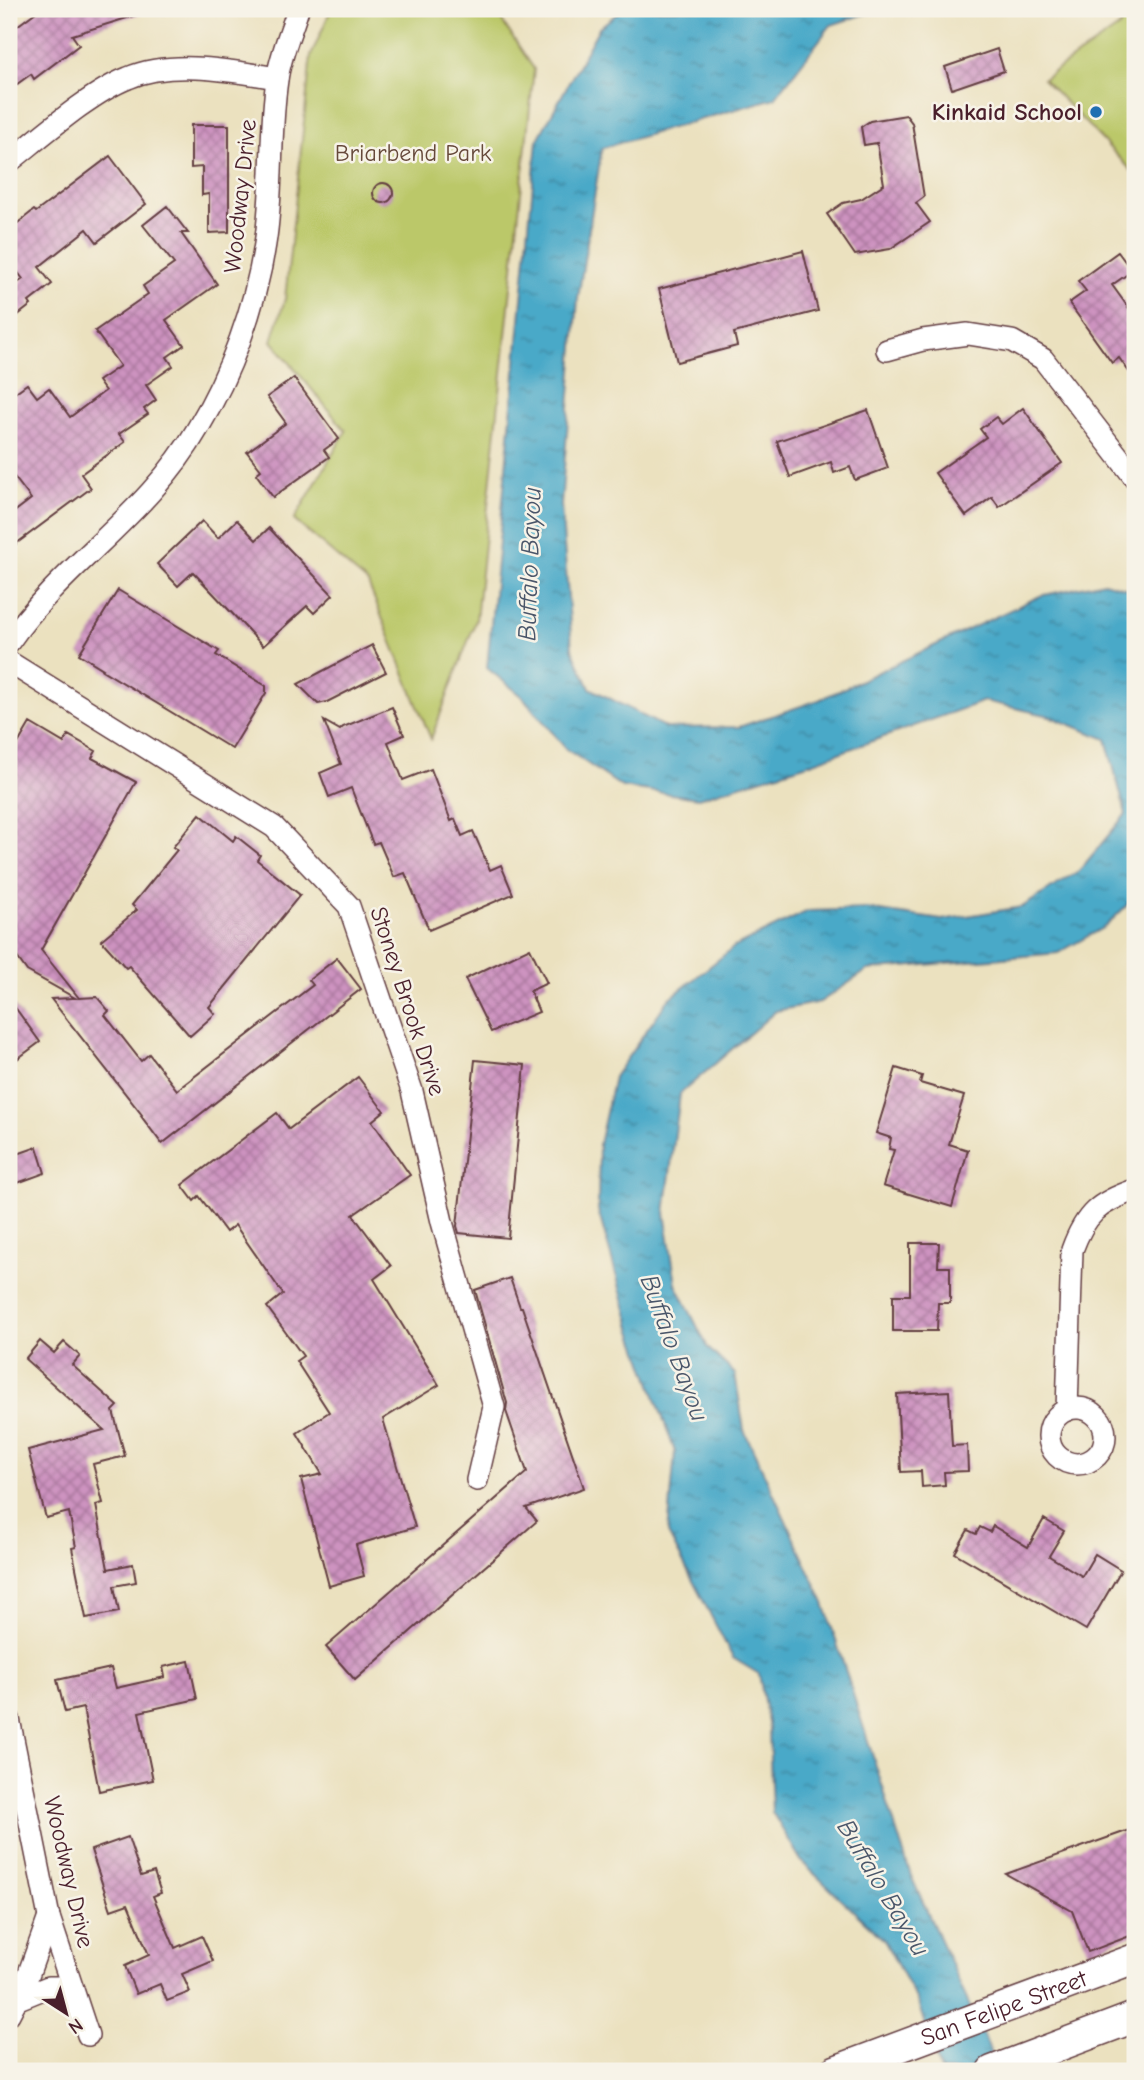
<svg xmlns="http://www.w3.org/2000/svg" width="1144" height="2080" font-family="'Comic Neue',sans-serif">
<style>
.park{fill:#bbc869;stroke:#82744a;stroke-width:2}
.water{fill:url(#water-ripples);stroke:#4a647a;stroke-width:2}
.building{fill:url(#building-cross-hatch)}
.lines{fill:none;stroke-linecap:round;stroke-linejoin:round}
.minor-casing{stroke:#623c41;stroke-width:24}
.secondary-casing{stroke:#623c41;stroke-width:33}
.minor{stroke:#fff;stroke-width:21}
.secondary{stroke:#fff;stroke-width:30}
.poi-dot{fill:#1f6fb2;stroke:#f7f3e8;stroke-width:2.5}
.labels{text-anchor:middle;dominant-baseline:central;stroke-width:5;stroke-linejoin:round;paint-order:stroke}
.poi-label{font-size:24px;font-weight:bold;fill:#4a1f2b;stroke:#f7f3e8;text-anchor:end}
.park-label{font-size:24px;fill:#66493a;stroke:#f7f3e8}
.street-label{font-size:24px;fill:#4a1f2b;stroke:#f7f3e8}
.water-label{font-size:26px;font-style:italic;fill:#4a566a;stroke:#f7f3e8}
</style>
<defs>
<pattern id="water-ripples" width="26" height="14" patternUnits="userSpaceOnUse" patternTransform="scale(1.75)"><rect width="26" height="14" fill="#49a9c8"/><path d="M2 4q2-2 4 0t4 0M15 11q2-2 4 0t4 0" fill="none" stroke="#3f89a3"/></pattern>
<pattern id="building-cross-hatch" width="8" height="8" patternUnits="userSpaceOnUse" patternTransform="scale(1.75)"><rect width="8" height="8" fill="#cd93c0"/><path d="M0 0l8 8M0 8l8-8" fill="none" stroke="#a8779c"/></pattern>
</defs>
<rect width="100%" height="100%" fill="#f7f3e8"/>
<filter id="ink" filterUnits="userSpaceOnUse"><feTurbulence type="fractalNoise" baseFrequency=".0143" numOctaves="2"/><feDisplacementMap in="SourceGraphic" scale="14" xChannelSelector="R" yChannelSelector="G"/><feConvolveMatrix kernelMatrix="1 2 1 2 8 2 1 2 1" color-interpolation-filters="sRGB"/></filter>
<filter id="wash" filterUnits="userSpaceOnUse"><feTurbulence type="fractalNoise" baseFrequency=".00686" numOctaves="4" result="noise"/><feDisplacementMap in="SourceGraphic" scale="28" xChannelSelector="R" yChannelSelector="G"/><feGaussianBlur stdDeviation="1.57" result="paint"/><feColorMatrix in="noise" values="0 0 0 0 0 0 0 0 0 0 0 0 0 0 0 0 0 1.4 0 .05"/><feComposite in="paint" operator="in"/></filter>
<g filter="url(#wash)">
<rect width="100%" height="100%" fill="#ebe1bf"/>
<g class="park">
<polygon points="331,9 494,9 534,69 476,620 431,739 368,583 294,520 346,431 272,341 285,299 311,56"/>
<polygon points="1134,9 1135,9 1135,174 1043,79 1119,27"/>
</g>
<polygon class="water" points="623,9 880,9 831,25 775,98 602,148 578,298 561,505 572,649 590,688 666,728 739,727 819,700 1040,596 1104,582 1135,591 1135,897 1106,926 1058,953 868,970 820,1002 776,1011 680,1094 665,1213 676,1284 708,1348 735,1374 744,1430 824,1603 911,1876 999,2071 940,2071 918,2003 884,1940 802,1862 772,1812 769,1728 759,1674 733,1658 668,1533 675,1452 632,1331 598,1210 599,1144 614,1077 668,1000 734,947 808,911 867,909 942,920 1022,907 1080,870 1126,814 1106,739 1046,715 984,701 808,764 698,798 622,787 566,749 522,696 487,668 537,141 599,28"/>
<g id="blocks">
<g class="building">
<polygon points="40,9 142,9 143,13 72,35 79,45 34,79 31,74 9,90 9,32"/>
<polygon points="997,49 1004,71 952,89 945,67"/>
<polygon points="906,115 912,123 924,197 916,203 930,222 890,249 855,255 827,214 843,203 861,199 884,184 877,143 864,145 861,127 870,121"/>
<polygon points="191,125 229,125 229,232 209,233 209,194 202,195 202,167 191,168"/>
<polygon points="110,156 146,204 97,242 87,229 39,267 52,284 29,302 31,305 9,322 9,289 23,279 9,261 9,230 34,210 36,212"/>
<circle cx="383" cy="193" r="10"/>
<polygon points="167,206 188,233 181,233 217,284 166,320 184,345 167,357 173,366 146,385 156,400 144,409 148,414 119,434 125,442 81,474 91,488 9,549 9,516 31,499 9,470 9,397 27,384 37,397 49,388 70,417 105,391 98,381 120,366 95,331 148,294 143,286 174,264 143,225"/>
<polygon points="803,251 818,311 734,333 737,346 677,362 659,289"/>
<polygon points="1118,252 1132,271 1112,285 1135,317 1135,380 1119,358 1112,363 1069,303 1086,291 1078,281"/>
<polygon points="294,378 339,439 324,450 329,457 273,497 256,474 261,470 247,452 286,423 267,397"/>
<polygon points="1023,408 1062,463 999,507 992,497 966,516 935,473 986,437 980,429 996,417 1002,424"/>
<polygon points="868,410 888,468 855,480 850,467 834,473 831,462 790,477 777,441"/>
<polygon points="237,520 256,540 269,528 333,595 314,613 307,606 263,646 193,572 178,586 157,564 202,521 218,538"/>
<polygon points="118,590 219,651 216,655 266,686 266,693 232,749 102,670 103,669 79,654"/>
<polygon points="372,645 386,672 327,702 318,704 298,684"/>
<polygon points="392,707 404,735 388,742 403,780 431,769 451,821 455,819 462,836 473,831 490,870 501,865 513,894 429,930 405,873 394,877 379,842 373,844 351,788 329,797 320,773 341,764 324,721 340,730 343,727"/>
<polygon points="30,723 64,743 68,735 96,751 92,758 136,782 41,950 79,998 97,997 109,1011 105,1015 141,1061 149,1054 177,1090 313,985 309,980 337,958 361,989 162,1144 141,1116 142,1115 51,999 75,998 27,971 9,946 9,759"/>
<polygon points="200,814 233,841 236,836 260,855 257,860 300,895 209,1007 215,1014 190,1036 129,966 126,968 101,940 137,910 132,905 177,850 173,847"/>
<polygon points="530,948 547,983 530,991 539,1012 491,1032 465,979"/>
<polygon points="9,999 40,1042 9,1065"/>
<polygon points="475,1060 525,1065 508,1238 459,1233 457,1226"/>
<polygon points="896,1068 922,1076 920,1083 964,1096 949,1144 968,1150 952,1207 883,1186 894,1150 889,1149 891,1138 876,1133"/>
<polygon points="358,1077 384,1111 372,1121 410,1175 353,1215 391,1266 374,1279 439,1385 383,1419 415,1527 356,1545 364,1576 329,1586 301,1479 322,1474 297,1433 329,1412 296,1361 303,1356 267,1307 283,1294 235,1225 226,1232 199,1196 194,1201 182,1185 277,1113 289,1129"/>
<polygon points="37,1147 45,1173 9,1186 9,1157"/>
<polygon points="910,1243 939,1243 938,1267 950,1267 950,1303 938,1303 937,1331 893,1331 893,1295 910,1295"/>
<polygon points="510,1278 520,1307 522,1307 584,1488 526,1508 537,1521 355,1680 326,1647 527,1472 506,1411 507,1403 475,1290"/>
<polygon points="40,1341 54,1353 64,1342 80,1356 72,1365 118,1406 113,1411 125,1456 93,1464 103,1503 96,1505 108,1569 133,1564 136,1582 114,1586 119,1612 86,1618 72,1548 76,1547 69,1512 46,1518 28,1450 104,1430 25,1359"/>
<polygon points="949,1391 952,1446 967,1445 968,1471 944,1472 945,1485 922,1487 921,1471 901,1472 897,1394"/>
<polygon points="1044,1519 1064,1531 1049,1556 1082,1576 1095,1554 1121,1570 1086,1630 955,1553 968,1530 976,1534 980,1527 990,1532 993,1526 1028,1547"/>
<polygon points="189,1661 197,1699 139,1712 153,1780 99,1791 83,1708 65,1712 57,1680 111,1668 116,1688 165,1677 163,1667"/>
<polygon points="1135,1828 1135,1934 1088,1952 1072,1911 1006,1874"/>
<polygon points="128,1837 141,1876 154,1872 161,1893 153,1896 175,1948 202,1936 213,1961 182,1974 190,1992 167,2001 160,1984 136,1994 125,1966 149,1955 128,1904 111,1910 91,1850"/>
</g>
</g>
</g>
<g filter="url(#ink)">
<use href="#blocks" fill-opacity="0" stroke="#623c41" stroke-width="2"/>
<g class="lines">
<g class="minor-casing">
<g id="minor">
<path d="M 9,162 C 42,136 90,93 128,78 C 172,59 232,71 277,78"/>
<polyline points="887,350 923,340 968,334 1012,341 1043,359 1135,478"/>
<path d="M 9,642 C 64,563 149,514 198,428 C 231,373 255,308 265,244 C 274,190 269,134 277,80 C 280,56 291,32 298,9"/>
<polyline points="9,662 274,827 349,906 412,1091 442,1222 494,1407 477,1480"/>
<circle cx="1077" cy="1436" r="28"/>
<path d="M 1067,1410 L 1072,1250 C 1085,1214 1099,1202 1135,1190"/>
<polyline points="9,1719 49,1917 88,2035"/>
<polyline points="16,2000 48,1987 71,1987"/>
<polyline points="9,2014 26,1981 49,1917"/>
</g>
</g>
<g class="secondary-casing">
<g id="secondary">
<path id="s1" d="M 835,2071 L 1135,1959"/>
<polyline points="992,2071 1135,2017"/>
</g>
</g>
<use href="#minor" class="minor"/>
<use href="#secondary" class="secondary"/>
</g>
</g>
<circle class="poi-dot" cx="1096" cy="112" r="7"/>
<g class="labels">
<g class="poi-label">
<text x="1082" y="112">Kinkaid School</text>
</g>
<g class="park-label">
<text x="413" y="153">Briarbend Park</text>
</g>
<g class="street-label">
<text transform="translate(240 196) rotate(-84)">Woodway Drive</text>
<text transform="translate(408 1001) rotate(72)">Stoney Brook Drive</text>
<text transform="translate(69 1872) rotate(77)">Woodway Drive</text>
<text stroke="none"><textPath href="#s1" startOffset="180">San Felipe Street</textPath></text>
</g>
<g class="water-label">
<text transform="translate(530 564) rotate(-88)">Buffalo Bayou</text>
<text transform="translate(674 1348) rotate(70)">Buffalo Bayou</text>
<text transform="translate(883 1888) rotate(59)">Buffalo Bayou</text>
</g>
</g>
<rect width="1144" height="2080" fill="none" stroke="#f7f3e8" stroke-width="35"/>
<g transform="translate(66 2013) rotate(144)" stroke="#f7f3e8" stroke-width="5" paint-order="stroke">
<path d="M0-5L12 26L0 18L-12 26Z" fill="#4a1f2b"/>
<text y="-10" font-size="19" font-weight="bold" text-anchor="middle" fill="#4a1f2b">N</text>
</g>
</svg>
